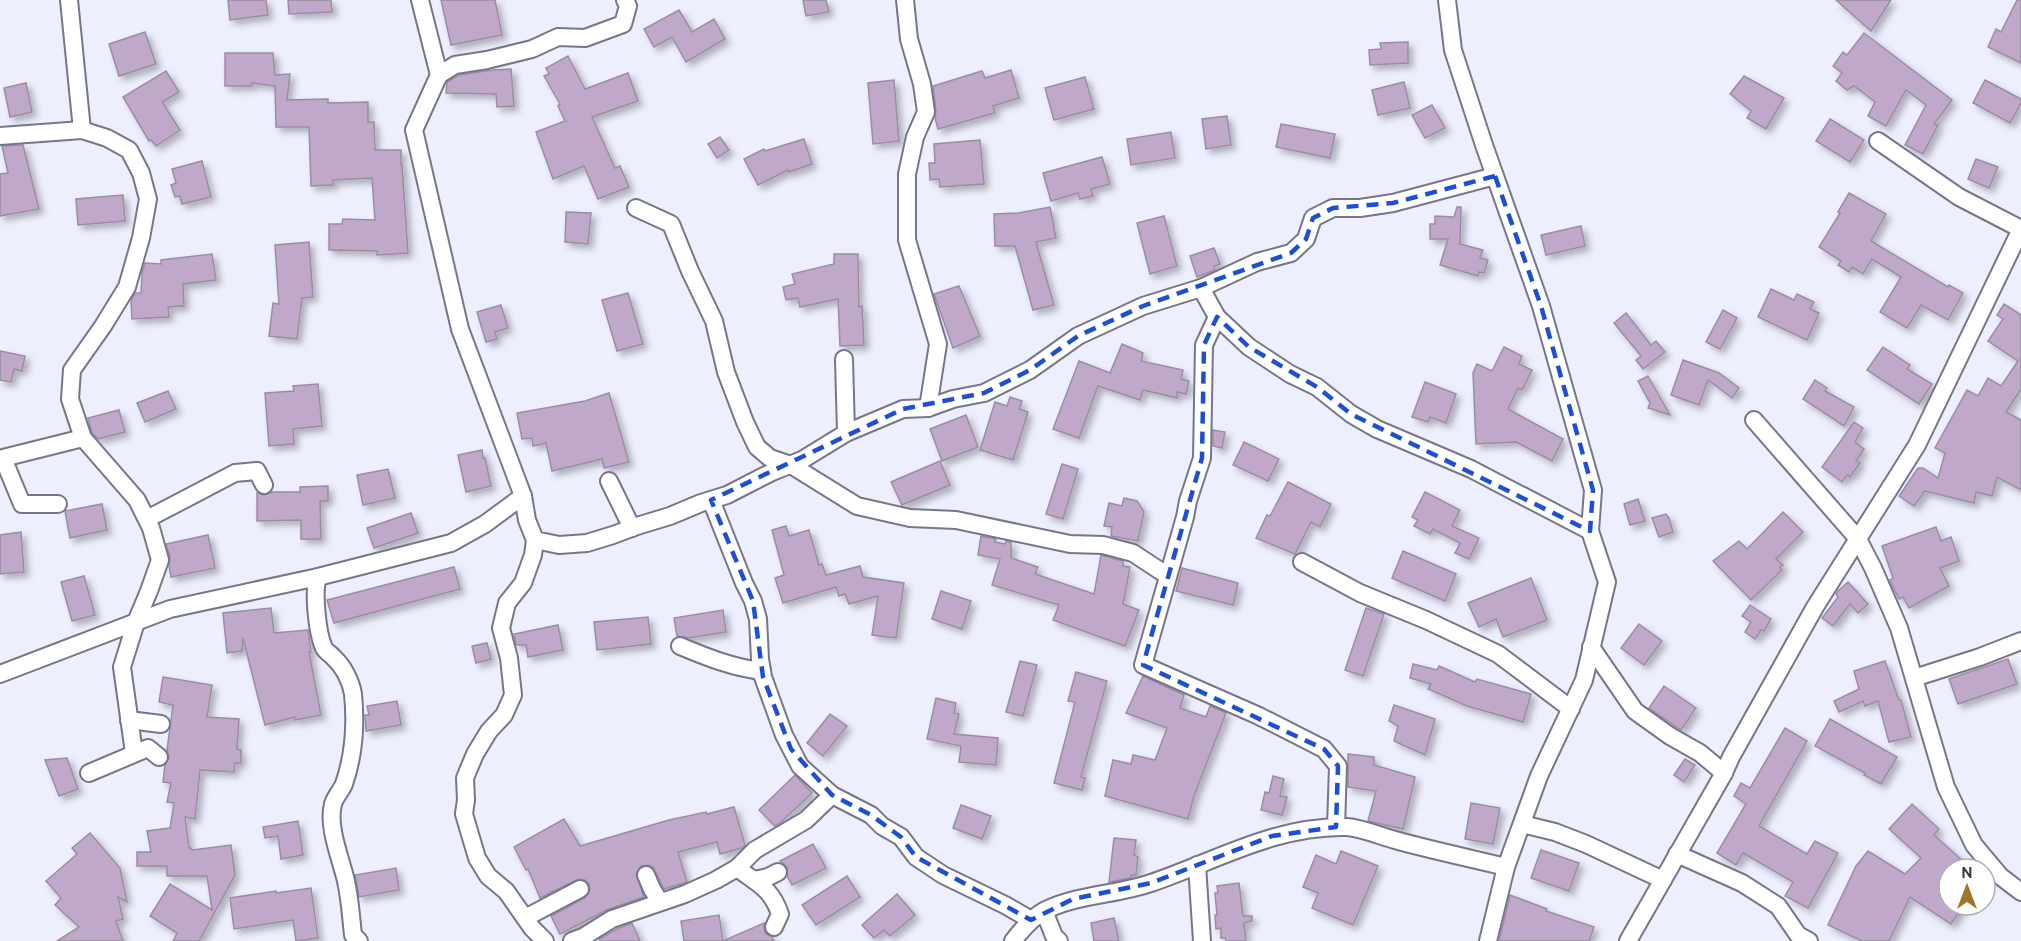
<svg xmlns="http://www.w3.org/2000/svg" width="2021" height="941" font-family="Cabin,sans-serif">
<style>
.building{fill:#c0a8cb;stroke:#9b8da1;stroke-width:1.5;filter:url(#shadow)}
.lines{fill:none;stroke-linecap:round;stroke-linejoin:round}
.minor-casing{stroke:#75768c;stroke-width:20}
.minor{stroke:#fff;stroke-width:16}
.marked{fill:none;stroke:#1d4ed8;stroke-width:4.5;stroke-dasharray:12 8;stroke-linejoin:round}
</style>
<defs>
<filter id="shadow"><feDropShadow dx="4.5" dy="4.5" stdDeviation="3" flood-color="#0004"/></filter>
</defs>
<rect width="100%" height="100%" fill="#eeeffe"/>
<g class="building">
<polygon points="228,0 266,0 268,15 230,20"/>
<polygon points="288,0 331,0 332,12 289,14"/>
<polygon points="441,0 495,0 502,35 451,45"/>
<polygon points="803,0 826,0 829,12 806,16"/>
<polygon points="1836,0 1891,0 1871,31"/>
<polygon points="2017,0 2021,0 2021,63 1988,47 1996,29 2001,32"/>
<polygon points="679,10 692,32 714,19 725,39 686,62 672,37 654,47 644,29"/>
<polygon points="145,32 156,64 119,76 109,44"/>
<polygon points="1864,33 1952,100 1934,124 1938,125 1923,154 1905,145 1926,105 1906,90 1886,126 1868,116 1875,102 1854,86 1847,90 1836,81 1842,73 1833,66 1843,52 1847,55"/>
<polygon points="1408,42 1408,63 1370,65 1369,50 1381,49 1380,43"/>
<polygon points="225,53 273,53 275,75 290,74 287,100 328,99 328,103 368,102 368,122 374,122 375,150 401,150 401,165 402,165 408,253 377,255 377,251 329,250 329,224 342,224 343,219 375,220 372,178 333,180 333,185 311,186 309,127 276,127 275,86 252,83 251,86 225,86"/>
<polygon points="568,56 585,89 628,73 638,101 592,117 615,168 620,166 629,187 598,199 584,166 553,179 536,132 565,121 558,106 560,104 544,76 549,74 546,68"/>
<polygon points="511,69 514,106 497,107 496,94 446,93 447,82 459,75 492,70"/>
<polygon points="1011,70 1019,98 993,106 995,113 938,129 935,118 936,111 933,86 982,71 985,78"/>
<polygon points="166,71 179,92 162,102 180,130 156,146 151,140 149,141 123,97"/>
<polygon points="1744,76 1784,98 1766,129 1747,118 1751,111 1730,94"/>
<polygon points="1085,77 1094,109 1054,120 1045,88"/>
<polygon points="894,80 899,141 873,144 868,83"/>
<polygon points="1985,80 2021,99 2021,103 2010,123 1973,103"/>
<polygon points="1404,82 1410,108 1378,115 1372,90"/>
<polygon points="26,83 32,112 10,117 4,88"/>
<polygon points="1432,105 1445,128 1425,138 1412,115"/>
<polygon points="1227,116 1231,145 1206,149 1202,119"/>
<polygon points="1830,119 1864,140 1850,162 1816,141"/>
<polygon points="1281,124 1335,134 1330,158 1276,147"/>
<polygon points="1171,132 1175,158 1131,165 1127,139"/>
<polygon points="720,137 729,150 717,158 708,144"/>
<polygon points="804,139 812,164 789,172 788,170 758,185 744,159 764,149 765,151"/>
<polygon points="980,140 984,184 940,187 939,179 930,180 929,163 935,163 934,144"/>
<polygon points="23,145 39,209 0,216 0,174 8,173 2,146"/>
<polygon points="1102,157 1110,184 1091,189 1093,196 1080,199 1078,193 1051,201 1043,173"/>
<polygon points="1976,159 1998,167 1989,188 1968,179"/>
<polygon points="202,161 211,197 182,204 180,196 175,197 171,185 176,183 172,169"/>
<polygon points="1849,193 1886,214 1871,241 1948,287 1949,285 1963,293 1948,320 1921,305 1907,328 1880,312 1901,277 1872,259 1863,274 1852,267 1849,272 1838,265 1841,261 1819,247 1840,213 1838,212"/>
<polygon points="123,195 125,221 78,225 76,199"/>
<polygon points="1050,207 1056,238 1036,242 1054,305 1033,310 1015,246 995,246 994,214 1018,213"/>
<polygon points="1457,207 1461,207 1460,244 1483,250 1480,258 1488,260 1484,273 1479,272 1478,276 1440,265 1448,239 1430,239 1430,224 1435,224 1435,216 1454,217"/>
<polygon points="566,212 591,213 588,244 565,242"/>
<polygon points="1164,216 1177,266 1150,274 1137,223"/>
<polygon points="1581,226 1585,246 1546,255 1541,235"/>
<polygon points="309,242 313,297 302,298 297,339 269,336 273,303 279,304 275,245"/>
<polygon points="1214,248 1220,264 1214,266 1215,270 1197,277 1190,256"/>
<polygon points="212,254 216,280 183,284 184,306 168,307 169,317 132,319 131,301 135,293 141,293 142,273 145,263 161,264 161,260"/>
<polygon points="834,254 858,254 859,307 862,306 864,345 840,346 838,299 800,307 798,298 786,300 783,287 795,284 792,274 834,264"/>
<polygon points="959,286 980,336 953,348 934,294"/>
<polygon points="1771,289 1794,300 1797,294 1814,302 1810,309 1819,313 1807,340 1758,317"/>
<polygon points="628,293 643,344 617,351 602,300"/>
<polygon points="2004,304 2021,315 2021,389 2006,412 2021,420 2021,490 1997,477 1992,496 1976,492 1974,503 1925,491 1914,506 1899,496 1918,468 1923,468 1938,478 1945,453 1935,448 1967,390 1978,396 1988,378 2001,386 2018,361 1988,341 2003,319 1997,315"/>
<polygon points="501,305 508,328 495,332 497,339 486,342 477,312"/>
<polygon points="1723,310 1737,318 1720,349 1706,342"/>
<polygon points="1626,313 1651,345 1656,341 1665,352 1643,369 1636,360 1641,356 1614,323"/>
<polygon points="1122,344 1143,353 1141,361 1183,370 1181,379 1189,381 1186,394 1177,392 1177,398 1143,390 1140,400 1098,386 1079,438 1053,429 1079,361 1110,373"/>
<polygon points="1504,347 1522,356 1519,364 1532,370 1522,390 1518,388 1508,409 1563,439 1552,461 1516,442 1476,444 1473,373 1477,364 1492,371"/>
<polygon points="1883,347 1910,365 1907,369 1932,384 1919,404 1867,370"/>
<polygon points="0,351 25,356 22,371 14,369 11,382 0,380"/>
<polygon points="1683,360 1719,373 1739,388 1732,398 1708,380 1699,405 1671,395"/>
<polygon points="1648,376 1670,415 1648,408 1650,403 1638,381"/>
<polygon points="1815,380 1827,388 1825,391 1854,407 1844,426 1803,399"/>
<polygon points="1425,382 1456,394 1446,423 1430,417 1428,422 1412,417"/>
<polygon points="318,384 322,426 293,429 294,444 269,446 265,393 294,391 293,386"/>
<polygon points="168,391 176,409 145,422 137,403"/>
<polygon points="609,393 629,462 604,468 602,459 552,471 546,443 533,446 532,438 522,439 517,413 585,401"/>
<polygon points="1010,397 1022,401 1019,409 1028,412 1013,460 980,450 995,402 1007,406"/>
<polygon points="119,410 125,432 98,439 92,433 88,418"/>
<polygon points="966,415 978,447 942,461 930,429"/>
<polygon points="1854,422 1863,428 1855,442 1864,449 1856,461 1860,463 1850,477 1847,475 1842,482 1822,467"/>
<polygon points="1213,430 1225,432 1222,448 1213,446"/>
<polygon points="1244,442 1279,459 1268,481 1233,465"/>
<polygon points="482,450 483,458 485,458 491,486 466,492 458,455"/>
<polygon points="940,461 950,485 902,505 891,482"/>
<polygon points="1062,464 1078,469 1063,519 1046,514"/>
<polygon points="388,469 395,498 363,505 357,475"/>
<polygon points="1288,482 1331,504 1320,527 1311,522 1295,554 1256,538 1267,515 1270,516"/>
<polygon points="328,486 328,501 320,501 321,539 301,539 301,520 257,521 257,493 264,495 272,492 300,492 300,487"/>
<polygon points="1425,492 1460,510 1452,526 1479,538 1469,559 1455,553 1460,543 1433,529 1430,534 1414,526 1418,520 1412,517"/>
<polygon points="1124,498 1137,501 1144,512 1138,541 1111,536 1112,527 1104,526 1109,503 1122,506"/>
<polygon points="1638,499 1645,521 1630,525 1624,504"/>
<polygon points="102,504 107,530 70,538 65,511"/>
<polygon points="1783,512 1803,532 1776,559 1783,565 1780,567 1782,570 1751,600 1713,561 1739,541 1747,549"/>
<polygon points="411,513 418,533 374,548 367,528"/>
<polygon points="1666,514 1669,518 1673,532 1659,537 1652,518"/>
<polygon points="786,526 789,536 809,530 819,565 822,564 826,575 860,566 863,577 904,583 896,638 872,635 878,596 849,604 845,594 839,596 836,587 783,603 775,578 784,575 772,530"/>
<polygon points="1936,527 1941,541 1951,537 1959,561 1940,568 1949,586 1909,608 1903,597 1899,599 1893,587 1890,580 1893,578 1882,546"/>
<polygon points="21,532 24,572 0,574 0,535"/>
<polygon points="208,535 215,568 171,577 169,566 170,557 166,544"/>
<polygon points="981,536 996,539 995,542 1005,544 1006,541 1011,542 1011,558 1038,567 1035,574 1094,594 1101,555 1123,561 1123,566 1130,567 1123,604 1139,610 1125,646 1053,620 1059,605 992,585 1000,559 978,555"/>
<polygon points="1403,551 1456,574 1445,601 1392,578"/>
<polygon points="454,567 460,589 334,623 327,600"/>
<polygon points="1182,568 1238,583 1233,605 1176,591"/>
<polygon points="84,576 95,615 72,621 61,582"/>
<polygon points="1531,578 1547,620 1503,637 1496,619 1479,627 1468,603"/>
<polygon points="1848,582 1868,604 1858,613 1850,604 1833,626 1822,618 1838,597 1836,594 1838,591"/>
<polygon points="941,591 971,601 962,629 932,619"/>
<polygon points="1750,605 1771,619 1764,631 1761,630 1755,639 1745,632 1751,622 1742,616"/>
<polygon points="271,608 274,633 308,630 311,652 309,652 321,715 295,720 295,717 265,725 243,638 242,651 227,653 223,613"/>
<polygon points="1366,608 1384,614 1363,676 1345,670"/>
<polygon points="723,610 726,632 688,638 677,636 674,618"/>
<polygon points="648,617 651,644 597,650 594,622"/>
<polygon points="1639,624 1662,641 1644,665 1621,648"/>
<polygon points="558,625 563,650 528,657 526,645 516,645 514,634"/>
<polygon points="487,643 491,659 476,663 472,646"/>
<polygon points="2008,659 2017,684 1958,704 1949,679"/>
<polygon points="1020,661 1037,665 1023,716 1006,712"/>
<polygon points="1885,661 1899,700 1901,700 1911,737 1889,742 1878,701 1865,706 1863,701 1839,712 1834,701 1859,689 1854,671"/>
<polygon points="1413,664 1437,670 1439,666 1475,682 1477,679 1531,694 1523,722 1467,706 1428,689 1431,684 1410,678"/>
<polygon points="1076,672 1107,681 1081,777 1085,778 1082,790 1054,783 1075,702 1068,701"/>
<polygon points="1143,676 1184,695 1180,708 1206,717 1210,706 1226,713 1194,796 1188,819 1105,796 1113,760 1131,764 1133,755 1155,760 1167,728 1126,713"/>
<polygon points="163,677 212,685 207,717 239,719 237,749 241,750 241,763 235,763 234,772 200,770 195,819 185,817 189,848 191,848 192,850 231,845 235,875 199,941 173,941 177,933 150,916 170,884 212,910 207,876 167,876 167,866 137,866 137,852 151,852 147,831 170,828 174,803 167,802 171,783 163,782 165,765 169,758 167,750 173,705 159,702"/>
<polygon points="1664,686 1696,708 1681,730 1649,708"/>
<polygon points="936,698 956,703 954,713 959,714 954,734 998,738 996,765 959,762 961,746 927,739"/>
<polygon points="397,701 401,725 366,731 365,715 369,715 367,706"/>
<polygon points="1394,705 1435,719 1425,755 1394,741 1398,726 1389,721"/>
<polygon points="830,714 847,726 823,756 807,743"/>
<polygon points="1830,719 1897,757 1881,784 1864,775 1865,773 1815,746"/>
<polygon points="1785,728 1807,741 1759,826 1807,854 1815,841 1838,853 1808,908 1785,896 1793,882 1743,853 1736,865 1717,853 1746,804 1734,796 1741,783 1750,788"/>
<polygon points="1348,754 1374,757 1374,765 1415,777 1403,829 1368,821 1376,791 1348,787"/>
<polygon points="67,758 78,789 59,796 45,760"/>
<polygon points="1685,759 1695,765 1684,782 1674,775"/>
<polygon points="795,775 812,793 781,822 775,826 759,810"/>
<polygon points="1273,776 1284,779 1280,796 1287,797 1282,815 1261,810 1265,792 1269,793"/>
<polygon points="1471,803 1500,808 1493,844 1465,839"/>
<polygon points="1912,804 1939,829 1934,835 1972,869 1949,869 1949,905 1964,905 1951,924 1910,897 1889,941 1862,941 1828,925 1856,866 1868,851 1905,874 1921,858 1889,829"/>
<polygon points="961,805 991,816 982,839 953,828"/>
<polygon points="734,807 745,845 742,848 720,854 717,842 678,852 687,882 664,889 653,867 648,865 641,866 636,874 644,897 609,909 560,934 551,916 585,898 590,890 589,884 585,880 576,880 540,898 528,869 526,870 514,847 564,819 580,846 669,820 706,812 707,814"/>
<polygon points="298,821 303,855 281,859 278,836 265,838 263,827"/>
<polygon points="90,833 120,868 127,902 118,897 123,919 116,921 123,941 57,941 79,927 55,905 61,898 46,881 77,854 72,848"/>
<polygon points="1114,838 1136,840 1134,855 1138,857 1136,875 1131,875 1131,878 1109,882"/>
<polygon points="813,844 826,868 792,885 787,876 787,867 780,861"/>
<polygon points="1541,850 1579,863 1569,891 1531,878"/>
<polygon points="1341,851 1378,866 1353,925 1312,908 1318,893 1303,887 1316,855 1336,864"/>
<polygon points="396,868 399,890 359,897 355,875"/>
<polygon points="847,876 860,897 816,925 802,905"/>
<polygon points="1239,883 1243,916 1252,916 1252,921 1244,923 1246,941 1226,941 1225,938 1221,938 1221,928 1216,929 1215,915 1217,915 1215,893 1218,893 1217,886"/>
<polygon points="311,888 318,938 296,941 293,920 234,929 230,898 276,891 276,893"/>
<polygon points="897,894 915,915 890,936 884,930 874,938 862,925"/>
<polygon points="1510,895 1547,909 1546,911 1594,927 1589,941 1499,941"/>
<polygon points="719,915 723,941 764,923 765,933 772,937 774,941 684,941 681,921"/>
<polygon points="1114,918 1119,941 1094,941 1091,923"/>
<polygon points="632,923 640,941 600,941 599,939 617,929"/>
</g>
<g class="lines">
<g class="minor-casing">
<g id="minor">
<polyline points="69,0 82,130"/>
<polyline points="905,0 909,39 922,84 926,112 915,137 907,174 907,240 938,344 928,408"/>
<polyline points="1447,0 1453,50 1484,145 1541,306 1593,490 1590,531 1607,582 1584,680 1539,776 1506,867 1488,941"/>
<polyline points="439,75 455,65 487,60 532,49 558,37 585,38 623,24 628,6 625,0"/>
<polyline points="0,136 82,130 107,138 129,150 141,173 148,199 141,238 127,287 103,326 72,370 70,399 83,438 137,500 151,528 160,560 149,591 136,622 122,667 134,753"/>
<polyline points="1878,141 1959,197 2021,229"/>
<polyline points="636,208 671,224 690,271 714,321 726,372 745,422 757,447 770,458 791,465 857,506 910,518 956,520 1070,544 1103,545 1133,553 1168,576"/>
<polyline points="1201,288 1217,317 1249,347 1290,374 1317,387 1351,414 1377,429 1471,469 1590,531"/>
<polyline points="1217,317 1204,345 1202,458 1188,501 1185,517 1143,665 1259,716 1324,749 1338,766 1336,827"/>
<polyline points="844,359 846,433"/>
<polyline points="1754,420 1858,539 1873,568 1899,628 1946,787 1974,845 2000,876 2021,892"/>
<polyline points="609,481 632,528"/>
<polyline points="523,496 527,520 535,540 559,545 587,543 613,535 637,526 670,516 701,503 727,495 772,472 802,460 846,433 903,409 928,408 953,399 984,393 1030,370 1078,336 1143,306 1201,288 1257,262 1291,253 1306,239 1313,218 1333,208 1360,208 1393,203 1495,176"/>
<polyline points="711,500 744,583 753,601 758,619 760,659 763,677 784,735 800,766 832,795 871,815 882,826 901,837 916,857 943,875 1005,905 1031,920"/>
<polyline points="58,504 22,504 3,458 83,438"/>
<polyline points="147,519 235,473 257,471 264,485"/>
<polyline points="535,540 533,555 523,583 507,603 501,628 509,658 513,695 504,715 489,731 475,754 465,778 466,800 464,814 477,858 488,876 506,891 532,928 545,941"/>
<polyline points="1302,562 1360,593 1426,620 1498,654 1571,709"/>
<path d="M 318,577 C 313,591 317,633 324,648 C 326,652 331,654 334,658 C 343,666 351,681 353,694 C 356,724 354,755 344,784 C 341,791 335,797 333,804 C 327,827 341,859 346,881 C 350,899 351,917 353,935 L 359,941"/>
<path d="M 680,646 C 706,657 734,668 762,671"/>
<polyline points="1591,647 1635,711 1670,736 1700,753 1724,773"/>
<polyline points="0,674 170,609 318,577 451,543 485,524 523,496 460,329 414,130 439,75 420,0"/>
<polyline points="1914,678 1980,657 2021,641"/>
<polyline points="129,720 161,724"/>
<polyline points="89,773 148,748 159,757"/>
<polyline points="1522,824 1555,832 1586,844 1663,880"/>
<polyline points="1677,854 1742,883 1778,906 1798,935 1809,941"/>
<polyline points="1197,865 1202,941"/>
<path d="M 737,868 C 758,884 771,888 780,914 L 774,927"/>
<polyline points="646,875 652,889 660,902"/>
<polyline points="754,880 768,877 778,872"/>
<polyline points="1044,911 1054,936 1059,941"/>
<polyline points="525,918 580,889"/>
<polyline points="572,941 583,937 612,919 685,894 716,880 737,868 755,850 806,820 832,795"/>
<path d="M 1013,941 C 1022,929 1032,917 1046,910 C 1079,894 1116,895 1151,883 C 1216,861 1276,825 1347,827 C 1362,828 1380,836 1395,840 C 1431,850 1469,858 1506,867"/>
<polyline points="1628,941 1724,773 1731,757 1815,607 1917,445 2021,229"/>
</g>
</g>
<use href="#minor" class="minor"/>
</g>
<path class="marked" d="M 1495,176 L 1541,306 L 1593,490 L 1590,531 L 1351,414 L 1317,387 L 1249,347 L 1217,317 L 1204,345 L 1202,458 L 1143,665 L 1324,749 L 1338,766 L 1336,827 L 1272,836 L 1151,883 L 1073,899 L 1031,920 L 916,857 L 901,837 L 871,815 L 832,795 L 791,749 L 763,677 L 753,601 L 711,500 L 903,409 L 984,393 L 1030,370 L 1078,336 L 1143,306 L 1291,253 L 1306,239 L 1313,218 L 1333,208 L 1393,203 Z"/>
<g transform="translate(1967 887)"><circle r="28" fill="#ffffff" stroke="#afafb2" stroke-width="1.5"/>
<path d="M0-4.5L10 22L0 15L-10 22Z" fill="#a17727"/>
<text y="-9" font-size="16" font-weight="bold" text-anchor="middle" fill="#36363f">N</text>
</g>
</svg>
